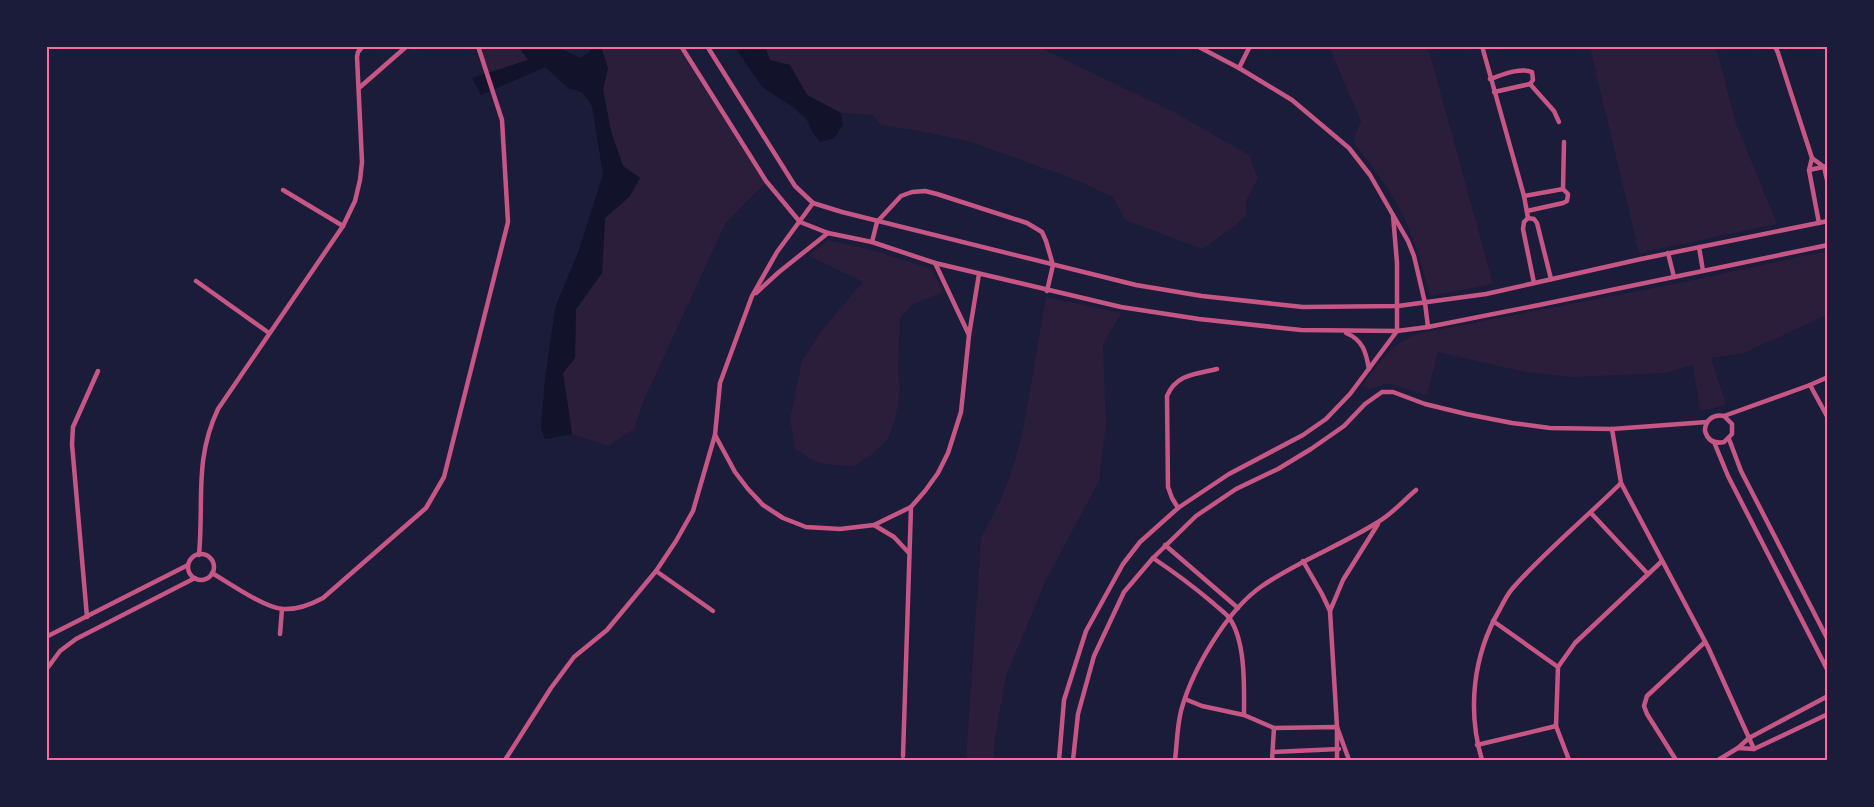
<svg xmlns="http://www.w3.org/2000/svg" width="1874" height="807" font-family="Poppins,sans-serif">
<style>
.green{fill:#2a1e3b}
.water{fill:#12122b}
.lines{fill:none;stroke-linecap:round;stroke-linejoin:round}
.minor{stroke:#c65784;stroke-width:4.5}
.neatline{fill:none;stroke:#ff6b9d;stroke-width:2}
</style>
<rect width="100%" height="100%" fill="#1b1b3a"/>
<g class="green">
<polygon points="479,47 519,47 528,60 487,74"/>
<polygon points="601,47 678,47 765,183 725,224 644,400 634,429 608,446 572,434 563,373 575,358 576,309 602,273 605,218 630,196 611,131 603,90 608,68"/>
<polygon points="765,47 1038,47 1174,112 1249,155 1258,178 1246,201 1247,214 1235,226 1202,249 1125,220 1113,197 1071,178 971,142 920,131 881,125 873,115 841,113 807,95 790,65 770,60"/>
<path d="M 1329,47 L 1428,47 L 1493,284 L 1430,296 C 1423,270 1416,244 1405,220 C 1393,192 1372,166 1353,142 L 1361,121 Z"/>
<polygon points="1590,47 1716,47 1736,124 1777,224 1639,253"/>
<polygon points="828,240 872,250 932,269 943,292 913,304 900,318 898,367 900,390 896,416 888,439 871,455 854,466 833,465 816,462 795,449 790,419 802,361 822,330 863,282 809,256"/>
<path d="M 1827,251 L 1827,315 L 1744,353 L 1711,358 L 1726,405 L 1700,411 L 1693,365 L 1665,373 L 1573,377 L 1525,372 L 1438,352 L 1427,396 L 1392,384 L 1386,384 L 1369,389 L 1363,385 C 1379,362 1390,346 1416,334 L 1674,284 Z"/>
<polygon points="1046,297 1121,313 1103,345 1106,425 1099,481 1046,580 1006,676 994,744 994,760 966,760 981,538 1000,501 1013,467 1023,430"/>
</g>
<g class="water">
<polygon points="519,47 557,47 580,58 590,52 589,47 601,47 608,68 603,90 611,131 623,166 640,178 630,196 605,218 602,273 576,309 575,358 563,373 572,434 545,439 541,428 545,379 555,308 579,250 603,174 592,106 582,92 568,88 545,67 481,95 472,78 528,60"/>
<polygon points="735,47 765,47 770,60 790,65 807,95 841,113 843,125 834,138 820,142 813,133 807,120 793,107 762,87"/>
</g>
<g class="lines">
<g class="minor">
<polyline points="681,46 766,181 800,222 828,233 872,242 935,263 1121,307 1199,319 1301,330 1397,331 1428,327 1539,305 1828,245"/>
<polyline points="707,46 795,186 813,203 842,212 1136,285 1202,296 1303,307 1398,306 1486,294 1641,259 1828,221"/>
<polyline points="1197,46 1239,68 1292,100 1349,148 1370,175 1408,241 1414,256 1425,303 1428,327"/>
<polyline points="1482,46 1524,196 1528,218 1524,222 1523,229 1534,283"/>
<polyline points="1775,46 1778,53 1812,158 1809,170 1819,223"/>
<polyline points="1239,68 1250,46"/>
<path d="M 1490,79 C 1502,75 1520,67 1532,72 L 1533,80 L 1530,84 L 1494,92"/>
<polyline points="1530,84 1554,111 1559,122"/>
<polyline points="359,88 407,46"/>
<polyline points="1812,158 1824,167 1828,184"/>
<polyline points="1809,170 1828,166"/>
<polyline points="1563,189 1564,142"/>
<polyline points="283,190 343,226"/>
<polyline points="1524,196 1563,189 1568,194 1567,201 1563,203 1527,211"/>
<polyline points="813,203 777,252 752,296 720,383 715,435 735,472 748,489 763,505 783,518 806,527 840,529 874,525 911,507 925,491 938,473 948,453 961,412 969,335 979,274"/>
<polyline points="1528,218 1534,219 1537,223 1551,279"/>
<polyline points="872,242 877,222 901,196 912,192 925,191 937,194 1027,223 1042,232 1046,241 1053,265 1047,291"/>
<polyline points="1699,247 1703,271"/>
<polyline points="1668,253 1674,277"/>
<polyline points="935,263 969,335"/>
<polyline points="196,281 269,333"/>
<polyline points="756,293 779,272 828,233"/>
<path d="M 1346,333 C 1363,340 1366,352 1369,369"/>
<polyline points="1810,385 1828,418"/>
<path d="M 1724,416 L 1732,424 L 1732,434 L 1724,442 C 1715,444 1708,441 1705,431 C 1705,420 1713,414 1724,416 L 1810,385 L 1828,377"/>
<polyline points="1612,429 1621,483 1708,647 1754,749"/>
<polyline points="1729,439 1741,471 1828,640"/>
<polyline points="1714,442 1728,476 1828,671"/>
<path d="M 1178,508 L 1172,498 L 1168,487 L 1167,396 C 1176,374 1196,374 1217,369"/>
<polyline points="1591,513 1647,573"/>
<polyline points="874,525 894,537 909,553"/>
<polyline points="1165,545 1238,608"/>
<circle cx="201" cy="567" r="13"/>
<path d="M 199,555 C 204,501 194,460 218,409 L 343,226 L 355,201 L 360,180 L 362,162 L 357,57 L 358,52 L 363,46"/>
<path d="M 1153,558 C 1174,572 1194,587 1213,603 C 1218,608 1226,613 1230,619 C 1246,643 1244,688 1244,715 L 1274,728 L 1272,760"/>
<polyline points="1303,561 1322,594 1330,611"/>
<polyline points="656,571 713,611"/>
<path d="M 212,573 C 229,583 265,608 283,609 C 297,610 310,605 323,598 L 426,508 L 444,477 L 508,222 L 502,120 L 478,46"/>
<polyline points="87,617 72,444 73,427 98,371"/>
<polyline points="1493,621 1558,667"/>
<polyline points="280,634 282,609"/>
<polyline points="46,637 188,565"/>
<polyline points="46,670 60,651 76,639 195,578"/>
<polyline points="1185,699 1202,706 1244,715"/>
<polyline points="1274,728 1337,727 1349,760"/>
<polyline points="1477,745 1556,726"/>
<polyline points="1738,748 1754,749 1828,714"/>
<polyline points="1273,752 1339,749"/>
<polyline points="903,756 911,507"/>
<polyline points="505,760 551,688 574,657 607,630 656,571 676,541 693,511 715,435"/>
<polyline points="1059,760 1064,700 1086,631 1123,564 1140,542 1178,508 1229,474 1303,435 1326,419 1350,394 1397,331 1397,263 1393,215"/>
<polyline points="1073,760 1078,714 1094,656 1124,592 1153,558 1196,516 1236,489 1278,469 1311,449 1344,426 1365,404 1382,392 1393,392 1425,404 1466,414 1512,423 1550,428 1612,429 1707,422"/>
<path d="M 1175,760 C 1177,744 1177,727 1181,711 C 1192,670 1227,610 1262,586 C 1298,561 1340,546 1378,522 C 1392,514 1404,500 1416,490"/>
<polyline points="1337,760 1337,727 1330,611 1343,580 1378,524"/>
<path d="M 1482,760 C 1467,710 1473,655 1500,609 C 1503,603 1507,595 1512,589 C 1544,552 1586,518 1621,483"/>
<polyline points="1569,760 1556,726 1558,667 1575,643 1662,561"/>
<polyline points="1676,760 1647,714 1644,706 1647,696 1705,642"/>
<polyline points="1718,760 1738,748 1749,738 1828,696"/>
</g>
</g>
<rect width="1874" height="807" fill="none" stroke="#1b1b3a" stroke-width="96"/>
<rect x="48" y="48" width="1778" height="711" class="neatline"/>
</svg>
